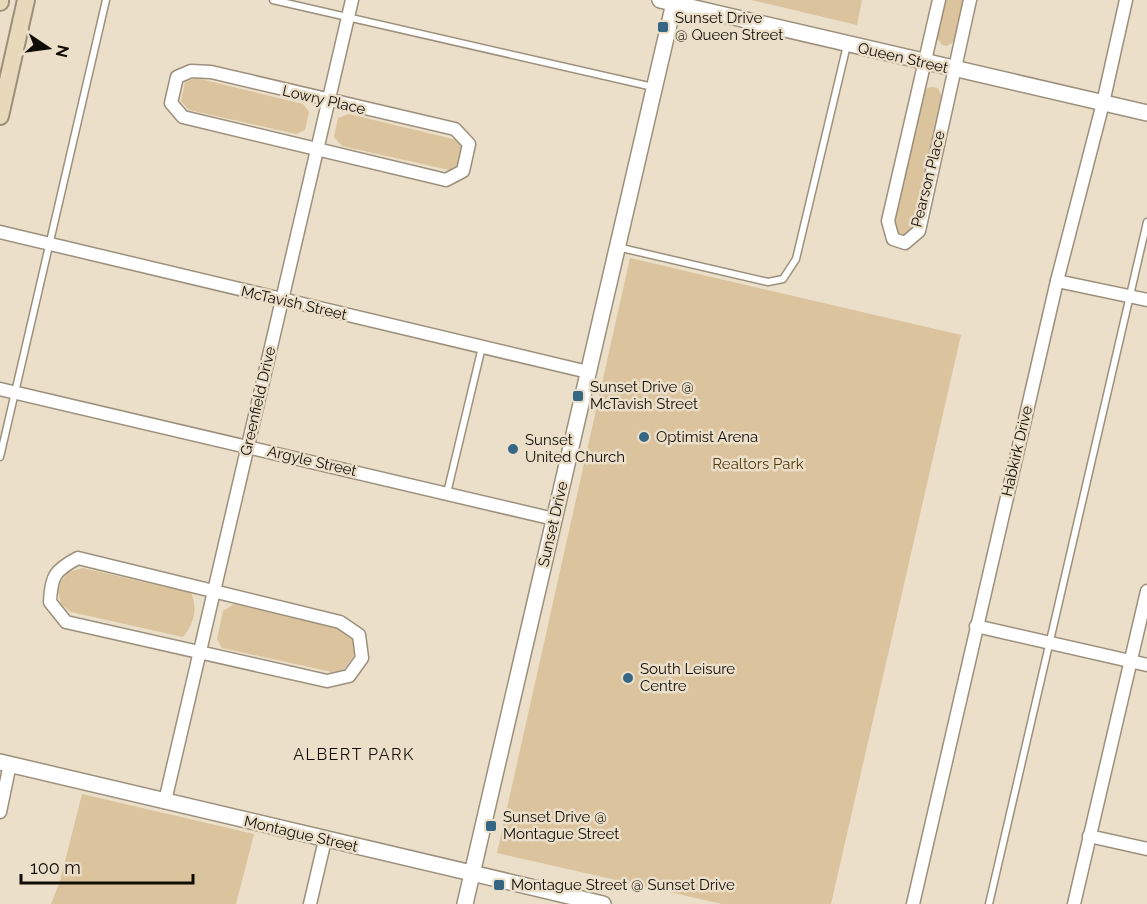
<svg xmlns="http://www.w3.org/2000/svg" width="1147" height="904" font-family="Raleway,sans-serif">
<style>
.green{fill:#dac39d}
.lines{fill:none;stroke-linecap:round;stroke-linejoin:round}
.service-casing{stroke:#9c907c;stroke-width:9}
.minor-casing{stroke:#9c907c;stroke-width:15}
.tertiary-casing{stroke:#9c907c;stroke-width:18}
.secondary-casing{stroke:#9c907c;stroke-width:20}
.service{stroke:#fff;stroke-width:6}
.minor{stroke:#fff;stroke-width:12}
.tertiary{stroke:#fff;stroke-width:15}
.secondary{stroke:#e8d9bb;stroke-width:16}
.poi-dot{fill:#356784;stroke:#ebdfc9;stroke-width:2}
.labels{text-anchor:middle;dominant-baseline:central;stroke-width:5;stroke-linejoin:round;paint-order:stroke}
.poi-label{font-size:15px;fill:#100c06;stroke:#ebdfc9;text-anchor:start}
.street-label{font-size:15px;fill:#100c06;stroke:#ebdfc9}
.park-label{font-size:15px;fill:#513a0c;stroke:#ebdfc9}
.neighbourhood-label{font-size:16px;letter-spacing:1.5px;fill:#100c06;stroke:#ebdfc9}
</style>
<rect width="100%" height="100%" fill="#ebdfc9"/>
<g class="green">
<polygon points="751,0 862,0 857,25"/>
<polygon points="946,0 964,0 955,41 947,46 942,45 937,38"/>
<polygon points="196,78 303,104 309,112 305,130 296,134 189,110 181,101 185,82"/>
<polygon points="932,87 938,88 942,97 910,233 906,236 898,236 893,226 924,93 927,88"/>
<polygon points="349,114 457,140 462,148 458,166 449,170 342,146 334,137 338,118"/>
<polygon points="630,258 961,335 831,904 722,904 497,853"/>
<path d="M 83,568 L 191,593 C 198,608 194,624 183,637 L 71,612 L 61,604 L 57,587 L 68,572 Z"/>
<polygon points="234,604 339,628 352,639 355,654 343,670 332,672 222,648 217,639 223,611"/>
<polygon points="82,794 254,834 236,904 51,904 60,881"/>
</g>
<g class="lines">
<g class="service-casing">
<g id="service">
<polyline points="273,0 653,87"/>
<polyline points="617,247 768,282 783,279 796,259 847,45"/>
<polyline points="0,457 106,0"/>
<polyline points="447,493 482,347"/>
<polyline points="989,904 1147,222"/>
</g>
</g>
<g class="minor-casing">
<g id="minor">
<polyline points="939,0 888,221 893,239 905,243 919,231 970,0"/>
<polygon points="191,71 211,72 455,129 469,144 463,171 446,180 183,117 171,103 177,77"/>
<polyline points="0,232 588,372"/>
<polyline points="1057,281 1147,300"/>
<polyline points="0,389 554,519"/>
<path d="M 78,558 L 340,622 L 359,635 L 362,658 L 349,676 L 327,681 L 66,622 L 50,602 C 51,576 55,570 78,558 Z"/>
<polyline points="976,626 1147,665"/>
<polyline points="165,801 352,0"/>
<polyline points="0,812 10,764"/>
<polyline points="1089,836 1147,849"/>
<polyline points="310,904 325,840"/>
<polyline points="913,904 1057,281 1103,103 1126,0"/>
<polyline points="1074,904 1147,591"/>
</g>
</g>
<g class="tertiary-casing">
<g id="tertiary">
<polyline points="660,0 1147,113"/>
<polyline points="0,762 603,904"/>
<polyline points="465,904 674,3"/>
</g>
</g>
<g class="secondary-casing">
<g id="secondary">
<polyline points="0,2 0,0"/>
<polyline points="0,116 26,0"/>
</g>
</g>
<use href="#service" class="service"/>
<use href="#minor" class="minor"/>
<use href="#tertiary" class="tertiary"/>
<use href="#secondary" class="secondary"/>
</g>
<g class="poi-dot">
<rect x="657" y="21" width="12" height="12" rx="3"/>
<rect x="572" y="390" width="12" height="12" rx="3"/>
<circle cx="644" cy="437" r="6"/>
<circle cx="513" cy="449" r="6"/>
<circle cx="628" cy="678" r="6"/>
<rect x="485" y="820" width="12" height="12" rx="3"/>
<rect x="493" y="879" width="12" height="12" rx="3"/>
</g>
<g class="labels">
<g class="poi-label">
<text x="675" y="18">Sunset Drive<tspan x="675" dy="17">@ Queen Street</tspan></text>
<text x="590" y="387">Sunset Drive @<tspan x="590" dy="17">McTavish Street</tspan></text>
<text x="656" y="437">Optimist Arena</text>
<text x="525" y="440">Sunset<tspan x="525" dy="17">United Church</tspan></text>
<text x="640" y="669">South Leisure<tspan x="640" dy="17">Centre</tspan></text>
<text x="503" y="817">Sunset Drive @<tspan x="503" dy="17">Montague Street</tspan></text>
<text x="511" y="885">Montague Street @ Sunset Drive</text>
</g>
<g class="street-label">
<text transform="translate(903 58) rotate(13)">Queen Street</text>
<text transform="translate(324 100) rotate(13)">Lowry Place</text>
<text transform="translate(928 179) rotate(-76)">Pearson Place</text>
<text transform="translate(294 303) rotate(13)">McTavish Street</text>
<text transform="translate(258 401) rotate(-77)">Greenfield Drive</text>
<text transform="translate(1017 451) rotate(-77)">Habkirk Drive</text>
<text transform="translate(312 461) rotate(13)">Argyle Street</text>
<text transform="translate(553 524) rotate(-77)">Sunset Drive</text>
<text transform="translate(301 834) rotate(13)">Montague Street</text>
</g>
<g class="park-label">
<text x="758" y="464">Realtors Park</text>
</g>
<g class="neighbourhood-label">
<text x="354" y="754">ALBERT PARK</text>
</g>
</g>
<g transform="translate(48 48) rotate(103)" stroke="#ebdfc9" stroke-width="4.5" paint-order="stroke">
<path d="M0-4.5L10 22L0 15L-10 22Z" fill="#100c06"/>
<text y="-9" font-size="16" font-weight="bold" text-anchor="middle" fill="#100c06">N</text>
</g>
<path d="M21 874v9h172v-9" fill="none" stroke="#100c06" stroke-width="3"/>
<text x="30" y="874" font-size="18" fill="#100c06" stroke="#ebdfc9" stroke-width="4.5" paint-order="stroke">100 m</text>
</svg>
